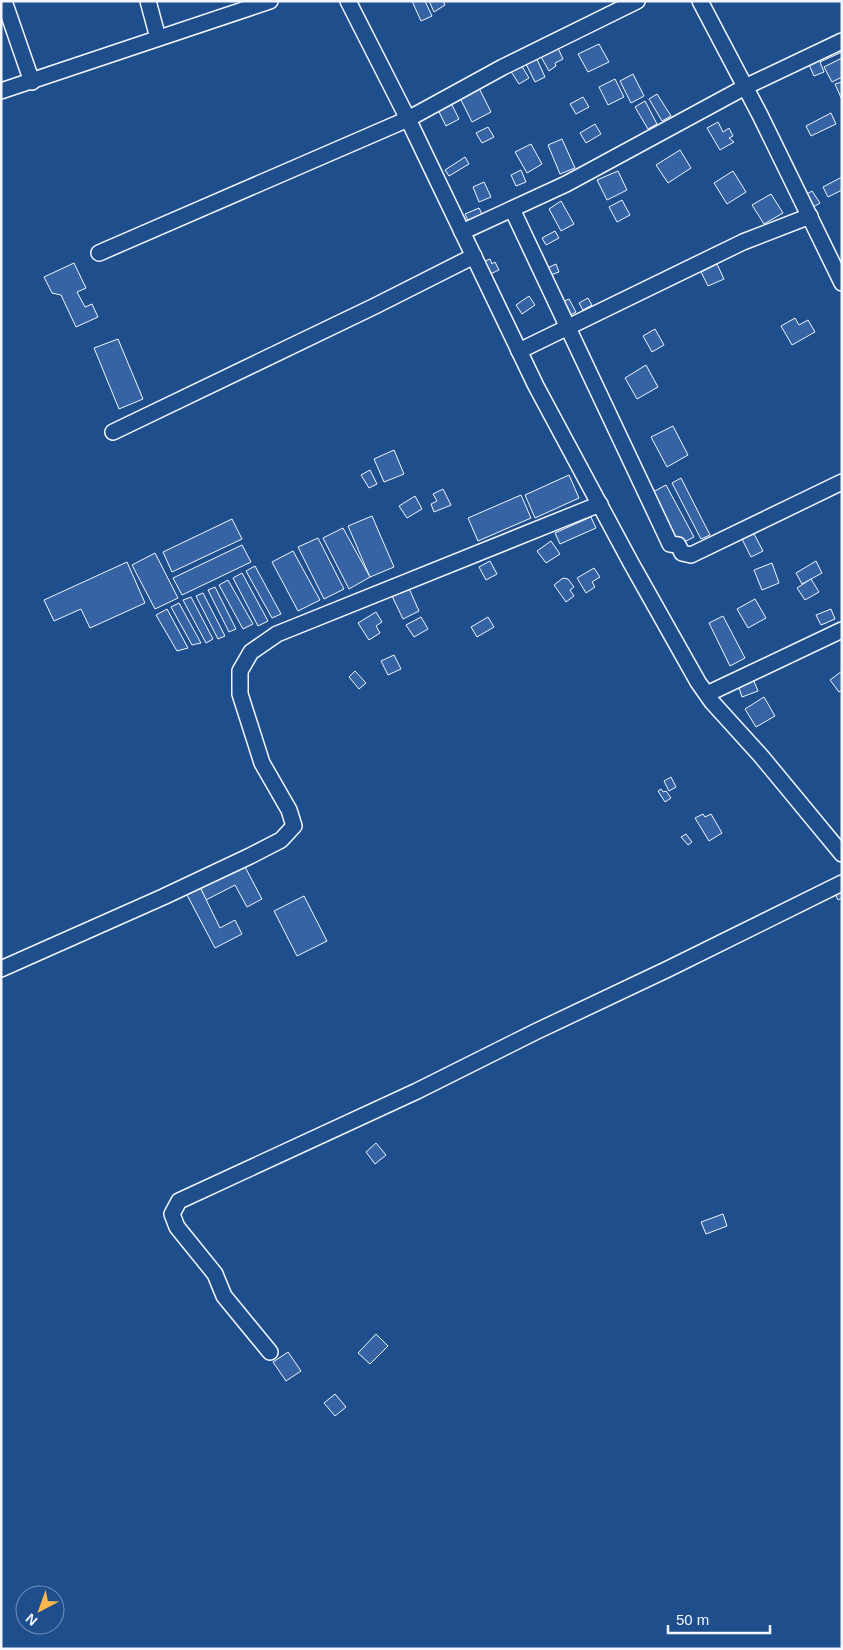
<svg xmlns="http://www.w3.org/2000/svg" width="843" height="1650" font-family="Helvetica,sans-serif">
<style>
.building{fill:#3563a3;stroke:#f2f6ff}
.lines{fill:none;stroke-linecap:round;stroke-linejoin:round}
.minor-casing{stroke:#f2f6ff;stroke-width:18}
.minor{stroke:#1f4e8c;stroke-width:15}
</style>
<rect width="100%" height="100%" fill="#1f4e8c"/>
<g class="building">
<polygon points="412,1 425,1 432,16 421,21"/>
<polygon points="429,1 443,1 445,5 434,12"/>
<polygon points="599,44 609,62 588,72 578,54"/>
<polygon points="842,45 842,52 820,62 824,72 814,76 807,60"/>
<polygon points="557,46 563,59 555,63 556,66 549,71 540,55"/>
<polygon points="535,55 545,77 535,82 524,60"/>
<polygon points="842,58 842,77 832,82 824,67"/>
<polygon points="520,63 529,78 519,84 510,70"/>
<polygon points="633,74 644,96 631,103 620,81"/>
<polygon points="615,79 624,97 608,105 599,87"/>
<polygon points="842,82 842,100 835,84"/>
<polygon points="479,88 491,112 472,122 460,98"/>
<polygon points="657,94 671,116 662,121 649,99"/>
<polygon points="583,97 589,107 576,114 570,104"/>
<polygon points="450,101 459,119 446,126 437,108"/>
<polygon points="645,101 657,124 648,129 635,107"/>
<polygon points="831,113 836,124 811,136 806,126"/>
<polygon points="718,122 723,132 729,128 733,136 729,138 734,142 720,150 707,128"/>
<polygon points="595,124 601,134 586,143 580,133"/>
<polygon points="488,127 494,137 482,143 476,133"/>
<polygon points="562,139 575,168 560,174 548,145"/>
<polygon points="531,144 542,164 527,173 515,152"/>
<polygon points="680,150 691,168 668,183 656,165"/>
<polygon points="465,157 469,164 449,176 445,170"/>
<polygon points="521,170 526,182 516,186 511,175"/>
<polygon points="618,171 627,190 607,200 597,180"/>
<polygon points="733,171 746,192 727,204 714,183"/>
<polygon points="842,177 842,190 828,197 823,187"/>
<polygon points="484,182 491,197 479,202 473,187"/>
<polygon points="812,191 820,203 810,209 802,197"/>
<polygon points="771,194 783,213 764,224 752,205"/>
<polygon points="622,200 630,215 617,222 609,207"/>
<polygon points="561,201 574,224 561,231 549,209"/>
<polygon points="479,208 483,216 469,223 465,214"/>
<polygon points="555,231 559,238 546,245 542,238"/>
<polygon points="490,259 492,264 495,262 499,270 486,276 480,263"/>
<polygon points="74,263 86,288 77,292 85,307 92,304 98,317 76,327 61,295 52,293 44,277"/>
<polygon points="556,264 559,272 548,276 545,269"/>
<polygon points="717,264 724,279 708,286 701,272"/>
<polygon points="529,296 535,305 522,314 516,305"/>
<polygon points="588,298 592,305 583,310 579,303"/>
<polygon points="569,299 576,312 570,315 562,302"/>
<polygon points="795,318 799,325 808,320 815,332 792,345 781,326"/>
<polygon points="655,329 664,345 652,352 643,336"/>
<polygon points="118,339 143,399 119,409 94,348"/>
<polygon points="646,365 658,387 637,399 625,378"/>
<polygon points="673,426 688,455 667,467 651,437"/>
<polygon points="394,450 404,474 384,482 374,459"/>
<polygon points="370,470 377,484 369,488 361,475"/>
<polygon points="569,475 579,498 535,518 525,495"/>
<polygon points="681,478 710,535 701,539 672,483"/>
<polygon points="666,485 694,537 678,545 651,493"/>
<polygon points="443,489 451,505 434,512 431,504 437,501 433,494"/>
<polygon points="521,495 531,518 478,541 468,518"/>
<polygon points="415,496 422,509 407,518 399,506"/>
<polygon points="372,516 394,567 370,577 348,526"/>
<polygon points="591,517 596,528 560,544 555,533"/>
<polygon points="232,519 242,539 172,572 163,552"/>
<polygon points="343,528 370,577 349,589 323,538"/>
<polygon points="752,530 763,551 751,557 740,535"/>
<polygon points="318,538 344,589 324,599 298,547"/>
<polygon points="551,541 560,554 546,563 537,551"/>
<polygon points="242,545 251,562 182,595 173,578"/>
<polygon points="293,551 320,600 298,611 272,562"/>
<polygon points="155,553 178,598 155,609 132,565"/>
<polygon points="490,561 497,574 486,580 479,567"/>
<polygon points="816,561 822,573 802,584 796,573"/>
<polygon points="127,562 145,603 90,628 81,609 54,621 44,600"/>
<polygon points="772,563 779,583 762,590 754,570"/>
<polygon points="255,566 281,614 272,618 246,571"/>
<polygon points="594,568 600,577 592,582 595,587 586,593 577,578"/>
<polygon points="242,573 268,621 258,626 233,578"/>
<polygon points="563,578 568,579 574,587 570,590 574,596 566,602 554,585"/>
<polygon points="811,579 819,592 805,600 797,588"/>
<polygon points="228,580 253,624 243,629 219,585"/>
<polygon points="408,586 419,611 403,619 391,594"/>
<polygon points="215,587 236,629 229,632 208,590"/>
<polygon points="203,593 225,636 218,639 196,596"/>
<polygon points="191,597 213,639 206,643 183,600"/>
<polygon points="755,599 766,618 748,628 737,609"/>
<polygon points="179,603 201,643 192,645 171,607"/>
<polygon points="167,609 188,648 177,651 156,615"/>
<polygon points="831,609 835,619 821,625 816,615"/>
<polygon points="376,612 382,622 376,626 380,633 369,640 358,623"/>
<polygon points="723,616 745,658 730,666 709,623"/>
<polygon points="421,617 428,629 414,637 406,625"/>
<polygon points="488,617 494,627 477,637 471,627"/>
<polygon points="394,655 401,669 388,675 381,661"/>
<polygon points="355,671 366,683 359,689 349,677"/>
<polygon points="842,671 842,690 839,692 830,680"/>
<polygon points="753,679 758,691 742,697 738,685"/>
<polygon points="764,697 775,716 756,727 745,709"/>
<polygon points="671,777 676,787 669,791 664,781"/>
<polygon points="661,789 663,792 666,791 671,798 665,802 658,791"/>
<polygon points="703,814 705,817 711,814 722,833 709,841 695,818"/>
<polygon points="686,834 692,842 688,845 681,837"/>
<polygon points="244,865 262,899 247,907 235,885 206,900 200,887"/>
<polygon points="842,884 842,898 838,900 834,891"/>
<polygon points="200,887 220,928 235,920 242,934 215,948 186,893"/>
<polygon points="304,896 327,941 297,956 274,911"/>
<polygon points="376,1143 386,1155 375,1164 366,1152"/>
<polygon points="723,1214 727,1226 706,1234 701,1222"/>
<polygon points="376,1334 388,1346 370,1364 358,1353"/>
<polygon points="288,1352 301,1371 286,1381 273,1362"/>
<polygon points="335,1394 346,1407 335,1416 324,1403"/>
</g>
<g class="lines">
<g class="minor-casing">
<g id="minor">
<polyline points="4,1 32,82"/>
<polyline points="148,1 158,38"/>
<polyline points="348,1 408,119 536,386 631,563 698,682 712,702 761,756 842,854"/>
<polyline points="700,1 760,115 842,283"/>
<polyline points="1,91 270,1"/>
<polyline points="512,209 670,544 678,545 682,553 691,555 842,482"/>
<polyline points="462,232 566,184 745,87 842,41"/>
<polyline points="99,253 408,119 503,67 637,1"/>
<polyline points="519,351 743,242 810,216"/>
<polyline points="113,432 375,306 474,256"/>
<polyline points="707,694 842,630"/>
<polyline points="1,969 163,897 250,856 281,840 294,826 289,810 262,763 240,694 240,671 251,652 277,634 600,504"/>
<polyline points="270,1352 224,1296 215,1274 177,1227 172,1214 179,1201 417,1091 535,1032 668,969 842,883"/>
</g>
</g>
<use href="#minor" class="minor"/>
</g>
<rect width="843" height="1650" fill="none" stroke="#f2f6ff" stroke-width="5"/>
<g transform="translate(40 1610) rotate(221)"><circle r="24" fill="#1f4e8c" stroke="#7391ba"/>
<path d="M0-4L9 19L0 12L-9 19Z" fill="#ffb74d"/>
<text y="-8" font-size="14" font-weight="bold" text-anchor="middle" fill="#f2f6ff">N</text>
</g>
<path d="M668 1625v8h102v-8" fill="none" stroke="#f2f6ff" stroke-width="2.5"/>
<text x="676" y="1625" font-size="15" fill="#f2f6ff" stroke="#1f4e8c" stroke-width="4" paint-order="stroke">50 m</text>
</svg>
